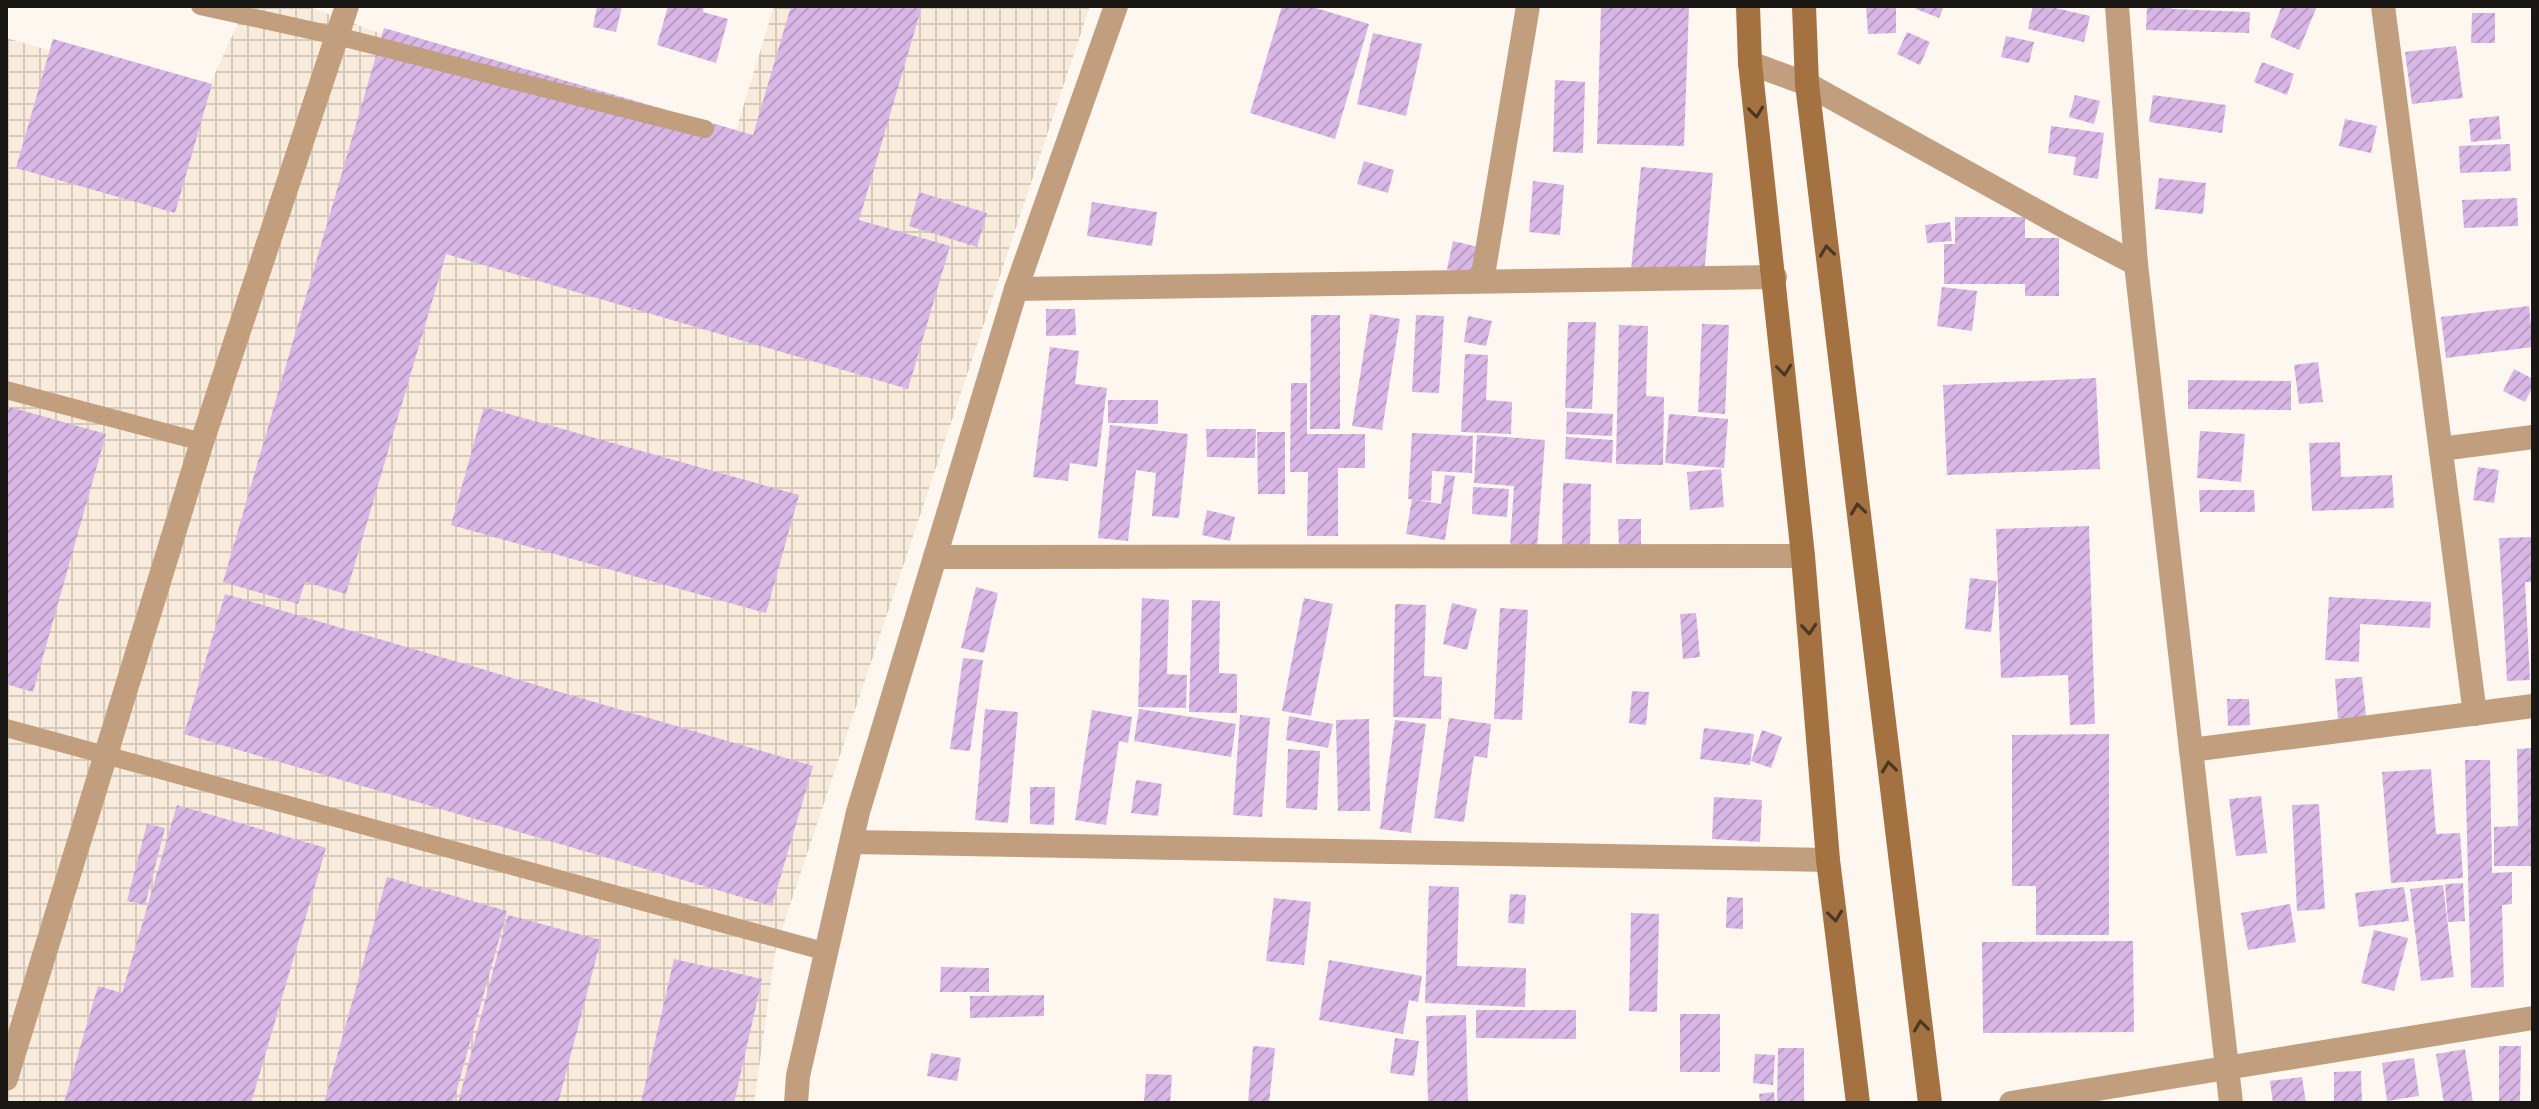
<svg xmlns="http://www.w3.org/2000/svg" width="2539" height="1109" font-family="Bitter,serif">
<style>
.industrial{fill:url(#industrial-grid)}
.building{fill:url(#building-hatch)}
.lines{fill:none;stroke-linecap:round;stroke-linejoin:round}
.lane{stroke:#c19f7e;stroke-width:18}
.street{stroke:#c19f7e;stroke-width:24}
.secondary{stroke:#a47240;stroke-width:24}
.oneway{stroke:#4a3823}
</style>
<defs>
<pattern id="industrial-grid" width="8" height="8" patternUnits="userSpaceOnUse" patternTransform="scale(2)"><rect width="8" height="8" fill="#f8ebdb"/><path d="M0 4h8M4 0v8" fill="none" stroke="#d4c9bb"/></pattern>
<pattern id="building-hatch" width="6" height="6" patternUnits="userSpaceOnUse" patternTransform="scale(2)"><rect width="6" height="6" fill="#d8b6e5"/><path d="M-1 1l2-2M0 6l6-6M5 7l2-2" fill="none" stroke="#b99cc4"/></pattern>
</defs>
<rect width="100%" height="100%" fill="#fef7ef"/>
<polygon class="industrial" points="246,6 307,6 726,163 774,6 1090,6 776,947 754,1103 6,1103 6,38 205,95"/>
<g class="building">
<polygon points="597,6 622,6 616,32 593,27"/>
<polygon points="668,6 704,6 703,12 728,19 716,63 657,45"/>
<polygon points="791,6 922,6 859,220 950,246 908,389 446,254 346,594 305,582 298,604 223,582 384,28 753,135"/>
<polygon points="1282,6 1309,6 1369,24 1335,139 1250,113"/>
<polygon points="1601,6 1689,6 1684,146 1597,144"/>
<polygon points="1866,6 1896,6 1896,33 1868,34"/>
<polygon points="1917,6 1944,6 1939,18 1916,9"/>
<polygon points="2033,6 2047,6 2090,16 2084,42 2028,29"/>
<polygon points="2147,6 2172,6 2172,9 2250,12 2249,33 2146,30"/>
<polygon points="2282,6 2317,6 2299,50 2270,37"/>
<polygon points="2472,13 2495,13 2495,43 2471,43"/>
<polygon points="1907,32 1930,42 1920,65 1897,54"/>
<polygon points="1373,33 1422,44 1406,116 1357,104"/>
<polygon points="2006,36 2034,42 2029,63 2001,57"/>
<polygon points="53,39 212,84 175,213 16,168"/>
<polygon points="2456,46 2463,98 2412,104 2405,52"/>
<polygon points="2262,62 2294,74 2287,95 2254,82"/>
<polygon points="1555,80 1585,82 1583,153 1553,152"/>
<polygon points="2075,95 2100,101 2094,124 2069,117"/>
<polygon points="2153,95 2226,105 2222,133 2149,122"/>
<polygon points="2499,116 2501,139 2471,142 2469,119"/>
<polygon points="2345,119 2377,126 2371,153 2339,146"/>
<polygon points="2051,126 2104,133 2098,179 2073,175 2076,157 2048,153"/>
<polygon points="2510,144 2511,171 2460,173 2459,146"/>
<polygon points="1364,161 1394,170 1388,193 1357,184"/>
<polygon points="1641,167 1713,173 1704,276 1631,270"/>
<polygon points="2159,178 2206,183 2203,214 2155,209"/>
<polygon points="1533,181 1564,185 1560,235 1529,232"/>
<polygon points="919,192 987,213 977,247 909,226"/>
<polygon points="2517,198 2518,226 2464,228 2462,200"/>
<polygon points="1092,202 1157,212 1152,246 1087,236"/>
<polygon points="1955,217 2025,217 2025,238 2059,238 2059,296 2025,296 2025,284 1944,284 1944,244 1955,244"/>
<polygon points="1950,222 1952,241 1927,243 1925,225"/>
<polygon points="1453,241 1483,248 1477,276 1447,269"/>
<polygon points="1942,287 1977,291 1972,331 1937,326"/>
<polygon points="2529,306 2533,347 2446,358 2441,317"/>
<polygon points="1046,309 1075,309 1076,335 1046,336"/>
<polygon points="1370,314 1400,319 1382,430 1352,426"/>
<polygon points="1311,315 1340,315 1340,429 1310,429"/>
<polygon points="1416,315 1444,316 1439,393 1412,392"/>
<polygon points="1468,316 1492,321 1486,346 1464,342"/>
<polygon points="1568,322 1596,322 1592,409 1565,408"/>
<polygon points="1702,324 1729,325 1725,414 1698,412"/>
<polygon points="1619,325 1648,326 1646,396 1664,397 1663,465 1616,464"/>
<polygon points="1050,347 1079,351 1075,384 1107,388 1097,467 1070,463 1068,481 1033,477"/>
<polygon points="1465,354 1488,355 1486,400 1512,402 1511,434 1461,432"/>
<polygon points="2318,362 2323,402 2299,404 2294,365"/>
<polygon points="2514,369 2533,379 2533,386 2525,402 2503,391"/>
<polygon points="2096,378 2100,469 1947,475 1943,385"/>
<polygon points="2188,380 2291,381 2291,410 2188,409"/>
<polygon points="1291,383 1307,383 1307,434 1365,434 1365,468 1338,468 1338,536 1307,536 1308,472 1290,472"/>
<polygon points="1108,400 1158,400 1158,424 1108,423"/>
<polygon points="6,406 106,434 33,692 6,684"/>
<polygon points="484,407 799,495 766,613 451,525"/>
<polygon points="1567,412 1613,414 1612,436 1566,434"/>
<polygon points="1669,414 1728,419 1724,468 1665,463"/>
<polygon points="1110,425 1188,434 1179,518 1152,516 1156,473 1136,470 1128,541 1098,538"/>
<polygon points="1206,429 1256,429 1255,458 1207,457"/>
<polygon points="2200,431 2245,434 2241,482 2197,478"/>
<polygon points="1257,432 1285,432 1285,494 1258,494"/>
<polygon points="1412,433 1473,436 1472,473 1432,471 1431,501 1416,500 1441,504 1445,475 1455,476 1445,540 1406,534 1412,499 1408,499"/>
<polygon points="1477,435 1545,440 1537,548 1510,546 1514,486 1474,483"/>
<polygon points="1566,437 1613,440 1612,463 1565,459"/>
<polygon points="2340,442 2341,477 2392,475 2394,508 2312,511 2309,443"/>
<polygon points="2478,467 2499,470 2494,503 2473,500"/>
<polygon points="1721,469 1724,507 1690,510 1687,472"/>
<polygon points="1563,483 1591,484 1590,550 1562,549"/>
<polygon points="1473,487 1509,489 1507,517 1472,514"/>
<polygon points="2199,490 2254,490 2255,512 2200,512"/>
<polygon points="1207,510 1235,517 1230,541 1202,535"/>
<polygon points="1618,519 1641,519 1641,551 1619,550"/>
<polygon points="2089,526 2095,724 2070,725 2068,675 2001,678 1996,529"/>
<polygon points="2531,537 2533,582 2525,582 2530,680 2507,681 2499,538"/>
<polygon points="1970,578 1997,581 1991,632 1965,629"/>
<polygon points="976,587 998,593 984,653 961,648"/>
<polygon points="225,594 813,766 772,906 184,734"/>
<polygon points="2329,597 2431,602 2430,628 2360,624 2359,662 2325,660"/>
<polygon points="1142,598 1169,600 1167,674 1187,675 1186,708 1138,707"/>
<polygon points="1304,598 1333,604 1311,716 1282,711"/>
<polygon points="1192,600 1220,601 1219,673 1237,674 1237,713 1189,712"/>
<polygon points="1452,603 1477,609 1467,650 1443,644"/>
<polygon points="1395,604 1426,605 1424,676 1442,677 1441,719 1393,717"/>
<polygon points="1500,608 1528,610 1522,720 1494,719"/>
<polygon points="1696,613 1700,657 1683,659 1680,614"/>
<polygon points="963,658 983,660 970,751 950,749"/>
<polygon points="2362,677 2366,716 2338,719 2335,679"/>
<polygon points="1632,691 1649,692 1646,725 1629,723"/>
<polygon points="2227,699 2249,699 2250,725 2228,726"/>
<polygon points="985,709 1018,712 1008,823 975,820"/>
<polygon points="1139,709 1236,724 1231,757 1134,741"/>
<polygon points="1092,710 1132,717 1128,743 1119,741 1106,825 1075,820"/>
<polygon points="1240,715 1270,718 1262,817 1233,815"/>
<polygon points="1289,716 1333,724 1328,748 1286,740"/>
<polygon points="1449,718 1491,724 1487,758 1474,756 1464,822 1434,818"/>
<polygon points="1369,719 1370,811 1338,811 1336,720"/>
<polygon points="1395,720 1426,724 1411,833 1380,829"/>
<polygon points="1704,728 1754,734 1750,765 1700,759"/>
<polygon points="1762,730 1782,737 1771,768 1751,761"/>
<polygon points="2109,734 2109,935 2036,935 2036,886 2012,886 2012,735"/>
<polygon points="2533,748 2533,866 2494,866 2494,827 2518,826 2517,749"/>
<polygon points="1288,749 1320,751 1317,810 1286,808"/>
<polygon points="2465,760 2490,760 2492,873 2512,872 2512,904 2502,905 2504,987 2471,988"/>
<polygon points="2431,769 2436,834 2460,833 2463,878 2391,883 2382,772"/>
<polygon points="1136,780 1162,784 1158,816 1131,813"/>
<polygon points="1030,787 1055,787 1054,825 1030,824"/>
<polygon points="2261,796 2267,853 2236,856 2229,799"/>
<polygon points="1714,797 1762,800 1760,842 1712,839"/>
<polygon points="2319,804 2325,909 2297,911 2292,805"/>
<polygon points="177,805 326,848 251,1103 64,1103 98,986 122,993"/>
<polygon points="147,824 165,828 145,905 127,901"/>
<polygon points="387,877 507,911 453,1103 324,1103"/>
<polygon points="2463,883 2465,921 2448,922 2445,884"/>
<polygon points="2443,885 2454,977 2421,981 2410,889"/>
<polygon points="1429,886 1459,887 1457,966 1526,968 1525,1007 1425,1003"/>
<polygon points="2404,887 2409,921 2359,927 2355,893"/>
<polygon points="1510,894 1526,895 1524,924 1508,923"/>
<polygon points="1727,897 1743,898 1743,929 1726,928"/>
<polygon points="1274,898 1311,902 1304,965 1266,961"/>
<polygon points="2290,904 2296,942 2248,950 2241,913"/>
<polygon points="1631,913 1659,914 1657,1012 1629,1011"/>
<polygon points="508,915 601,940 558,1103 458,1103"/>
<polygon points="2374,930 2408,938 2394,991 2361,983"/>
<polygon points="2133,941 2134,1032 1983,1033 1982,942"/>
<polygon points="674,959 762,979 734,1103 641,1103"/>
<polygon points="1329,960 1422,976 1418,1002 1409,1000 1403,1034 1319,1020"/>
<polygon points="941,967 989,968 989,992 940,992"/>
<polygon points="1044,995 1044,1016 970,1018 970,996"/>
<polygon points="1476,1010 1576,1010 1576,1039 1476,1038"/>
<rect x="1680" y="1014" width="40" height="58"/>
<polygon points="1466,1015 1468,1103 1428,1103 1426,1016"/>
<polygon points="1395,1038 1419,1041 1414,1076 1390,1073"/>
<polygon points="1253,1046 1275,1048 1269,1103 1248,1103"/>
<polygon points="2499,1046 2521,1046 2520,1103 2499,1103"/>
<polygon points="1778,1048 1804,1048 1804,1103 1777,1103"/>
<polygon points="2465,1049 2473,1103 2444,1103 2436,1054"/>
<polygon points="931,1053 961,1058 957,1081 927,1076"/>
<polygon points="1755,1054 1775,1055 1773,1085 1753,1083"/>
<polygon points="2414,1058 2419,1096 2387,1101 2382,1063"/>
<polygon points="2361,1071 2362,1103 2334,1103 2334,1072"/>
<polygon points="1146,1074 1172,1075 1170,1103 1144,1103"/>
<polygon points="2302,1077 2306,1103 2273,1103 2270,1081"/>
<polygon points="1774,1092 1775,1103 1760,1103 1759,1094"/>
</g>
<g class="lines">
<g class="lane">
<polyline points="200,6 337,36 705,129"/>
<polyline points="6,390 202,442"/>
<polyline points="6,728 827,952"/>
</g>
<g class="street">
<polyline points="2117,6 2136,264"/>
<polyline points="2383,6 2475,714"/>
<polyline points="1750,63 1807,84 2060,224 2136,264 2231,1103"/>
<polyline points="1482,281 1528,6"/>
<polyline points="1016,289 1775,277"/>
<polyline points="2441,449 2533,437"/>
<polyline points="935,557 1803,556"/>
<polyline points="2191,750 2533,706"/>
<polyline points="852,842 1828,860"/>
<polyline points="6,1079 202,442 347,6"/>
<polyline points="796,1103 798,1076 858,812 1016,289 1116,6"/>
<polyline points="2011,1103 2533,1018"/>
</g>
<g class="secondary">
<polyline points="1748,6 1750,63 1803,556 1828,860 1858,1103"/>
<polyline points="1804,6 1807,84 1930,1103"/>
</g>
</g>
<defs><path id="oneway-chevron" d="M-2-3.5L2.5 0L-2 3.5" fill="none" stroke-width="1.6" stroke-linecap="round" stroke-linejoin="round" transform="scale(2)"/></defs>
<g class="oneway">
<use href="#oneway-chevron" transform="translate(1756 112) rotate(83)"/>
<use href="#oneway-chevron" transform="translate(1827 251) rotate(-97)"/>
<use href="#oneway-chevron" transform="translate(1784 370) rotate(84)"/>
<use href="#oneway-chevron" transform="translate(1858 509) rotate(-97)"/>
<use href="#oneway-chevron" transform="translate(1809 629) rotate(85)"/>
<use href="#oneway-chevron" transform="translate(1889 767) rotate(-97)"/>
<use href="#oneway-chevron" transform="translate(1835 916) rotate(83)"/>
<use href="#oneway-chevron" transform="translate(1921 1026) rotate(-97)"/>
</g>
<rect width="2539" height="1109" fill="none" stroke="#1a1814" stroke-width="16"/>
</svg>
